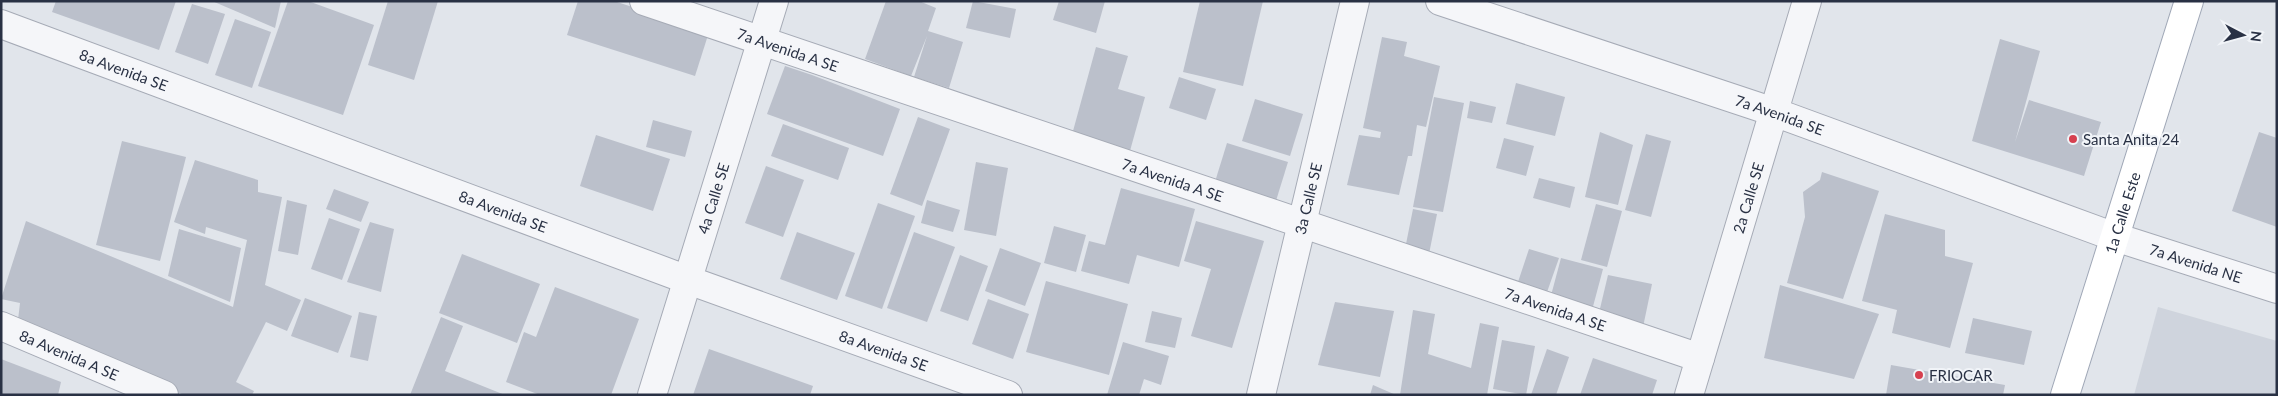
<svg xmlns="http://www.w3.org/2000/svg" width="2278" height="396" font-family="Lato,sans-serif">
<style>
.built{fill:#cfd4dd}
.building{fill:#bbc0cb}
.lines{fill:none;stroke-linecap:round;stroke-linejoin:round}
.minor-casing{stroke:#a6abb6;stroke-width:30}
.major-casing{stroke:#a0a8b7;stroke-width:30}
.minor{stroke:#f5f6f9;stroke-width:28}
.major{stroke:#fff;stroke-width:28}
.poi-dot{fill:#d6404f;stroke:#f1f4f8;stroke-width:2}
.labels{text-anchor:middle;dominant-baseline:central;stroke-width:4;stroke-linejoin:round;paint-order:stroke}
.street-label{font-size:15px;fill:#293144;stroke:#f1f4f8}
.poi-label{font-size:15px;fill:#293144;stroke:#f1f4f8;text-anchor:start}
</style>
<rect width="100%" height="100%" fill="#e1e5eb"/>
<polygon class="built" points="2158,307 2277,341 2277,395 2134,395"/>
<g class="building">
<polygon points="56,1 176,1 159,50 52,12"/>
<polygon points="212,1 281,1 275,28"/>
<polygon points="288,1 308,1 374,25 343,115 258,86"/>
<polygon points="388,1 438,1 414,80 368,65"/>
<polygon points="578,1 614,1 709,32 695,76 567,35"/>
<polygon points="886,1 919,1 936,8 928,31 963,42 949,88 914,77 927,36 911,76 865,59"/>
<polygon points="973,1 1016,9 1010,38 966,28"/>
<polygon points="1059,1 1105,1 1096,33 1053,20"/>
<polygon points="1200,1 1263,1 1243,86 1183,72"/>
<polygon points="192,4 225,14 208,64 175,52"/>
<polygon points="235,19 271,32 252,88 215,75"/>
<polygon points="1382,37 1407,42 1404,56 1440,66 1426,127 1417,125 1412,156 1408,156 1399,195 1347,185 1359,135 1380,138 1381,132 1363,128"/>
<polygon points="2000,39 2040,51 2015,142 2029,100 2101,122 2084,176 1972,141"/>
<polygon points="1096,47 1128,56 1118,89 1145,97 1128,158 1070,142"/>
<polygon points="785,66 812,75 900,109 883,156 767,114"/>
<polygon points="1179,77 1216,89 1206,120 1169,108"/>
<polygon points="1516,83 1565,97 1555,136 1506,124"/>
<polygon points="1434,97 1464,103 1443,212 1413,207"/>
<polygon points="1255,99 1303,114 1290,156 1242,141"/>
<polygon points="1470,101 1496,107 1492,123 1467,118"/>
<polygon points="918,117 950,129 922,206 890,194"/>
<polygon points="653,120 692,131 685,157 646,147"/>
<polygon points="783,124 849,148 838,180 771,156"/>
<polygon points="1600,132 1633,145 1618,205 1585,197"/>
<polygon points="2259,132 2277,138 2277,227 2232,211"/>
<polygon points="1646,134 1671,141 1651,217 1625,210"/>
<polygon points="596,135 670,159 653,211 580,186"/>
<polygon points="1504,138 1534,146 1526,176 1496,168"/>
<polygon points="122,141 186,157 160,261 96,245"/>
<polygon points="1227,143 1288,162 1275,204 1214,185"/>
<polygon points="195,160 258,180 258,192 282,197 265,285 301,300 287,331 266,322 236,382 254,391 252,395 184,395 18,320 20,303 1,299 26,221 233,307 247,240 206,227 205,234 174,222"/>
<polygon points="976,162 1008,168 996,236 964,230"/>
<polygon points="766,166 804,180 783,237 745,223"/>
<polygon points="1822,172 1879,191 1843,299 1787,283 1805,217 1803,192 1820,180"/>
<polygon points="1539,178 1575,187 1570,208 1533,198"/>
<polygon points="1121,188 1195,209 1179,267 1137,255 1129,284 1081,271 1089,241 1105,245"/>
<polygon points="334,189 369,202 361,222 326,209"/>
<polygon points="287,200 307,205 298,255 278,251"/>
<polygon points="927,200 960,210 953,232 921,223"/>
<polygon points="878,203 915,216 882,309 845,296"/>
<polygon points="1596,204 1622,211 1607,267 1581,260"/>
<polygon points="1413,209 1437,214 1428,259 1404,254"/>
<polygon points="1885,214 1945,230 1945,256 1973,263 1950,348 1892,333 1897,310 1862,301"/>
<polygon points="329,218 360,229 342,280 311,269"/>
<polygon points="1196,221 1264,241 1232,348 1191,336 1211,269 1184,261"/>
<polygon points="370,222 394,229 381,292 347,282"/>
<polygon points="1054,226 1086,235 1076,272 1044,263"/>
<polygon points="179,229 241,248 230,302 168,276"/>
<polygon points="797,232 855,253 837,300 780,279"/>
<polygon points="914,232 955,247 927,322 887,308"/>
<polygon points="1000,248 1041,263 1025,306 985,291"/>
<polygon points="1529,249 1559,258 1546,295 1517,285"/>
<polygon points="462,254 540,284 517,343 439,313"/>
<polygon points="960,255 988,266 968,321 940,311"/>
<polygon points="1561,258 1603,269 1591,314 1549,303"/>
<polygon points="1608,275 1652,284 1643,327 1598,317"/>
<polygon points="1046,281 1128,304 1109,375 1026,352"/>
<polygon points="1780,285 1879,314 1854,379 1764,358"/>
<polygon points="555,287 639,319 611,395 540,395 506,382 524,332 536,337"/>
<polygon points="305,298 352,316 338,353 291,336"/>
<polygon points="988,299 1029,314 1013,359 972,344"/>
<polygon points="1335,302 1394,311 1380,377 1318,365"/>
<polygon points="1413,310 1435,314 1428,354 1471,368 1480,323 1499,327 1487,395 1400,395"/>
<polygon points="1152,311 1182,318 1175,348 1145,342"/>
<polygon points="359,312 377,316 368,361 350,357"/>
<polygon points="441,317 463,326 445,371 505,395 410,395"/>
<polygon points="1973,318 2032,331 2024,365 1965,353"/>
<polygon points="1502,340 1535,346 1526,395 1493,389"/>
<polygon points="1123,342 1169,356 1161,385 1144,379 1139,395 1107,395"/>
<polygon points="709,349 813,386 810,395 693,395"/>
<polygon points="1547,349 1569,357 1556,395 1531,395"/>
<polygon points="1593,358 1657,380 1652,395 1580,395"/>
<polygon points="1,359 61,382 58,395 1,395"/>
<polygon points="1891,365 2005,385 2003,395 1886,395"/>
<polygon points="1373,385 1396,395 1370,395"/>
</g>
<g class="lines">
<g class="minor-casing">
<g id="minor">
<path id="s1" d="M 644,1 L 1700,358"/>
<path id="s2" d="M 1440,1 L 1774,112 L 2115,237 L 2277,289"/>
<path id="s3" d="M 1,24 L 688,280 L 1008,395"/>
<path id="s4" d="M 1,326 L 164,395"/>
<path id="s5" d="M 652,395 L 774,1"/>
<path id="s6" d="M 1261,395 L 1355,1"/>
<path id="s7" d="M 1689,395 L 1807,1"/>
</g>
</g>
<g class="major-casing">
<g id="major">
<path id="s8" d="M 2065,395 L 2189,1"/>
</g>
</g>
<use href="#minor" class="minor"/>
<use href="#major" class="major"/>
</g>
<g class="poi-dot">
<circle cx="2073" cy="139" r="5"/>
<circle cx="1919" cy="375" r="5"/>
</g>
<g class="labels">
<g class="street-label">
<text stroke="none"><textPath href="#s1" startOffset="152">7a Avenida A SE</textPath></text>
<text stroke="none"><textPath href="#s3" startOffset="131">8a Avenida SE</textPath></text>
<text stroke="none"><textPath href="#s2" startOffset="358">7a Avenida SE</textPath></text>
<text stroke="none"><textPath href="#s1" startOffset="558">7a Avenida A SE</textPath></text>
<text stroke="none"><textPath href="#s5" startOffset="206">4a Calle SE</textPath></text>
<text stroke="none"><textPath href="#s6" startOffset="202">3a Calle SE</textPath></text>
<text stroke="none"><textPath href="#s7" startOffset="206">2a Calle SE</textPath></text>
<text stroke="none"><textPath href="#s3" startOffset="536">8a Avenida SE</textPath></text>
<text stroke="none"><textPath href="#s8" startOffset="191">1a Calle Este</textPath></text>
<text stroke="none"><textPath href="#s2" startOffset="800">7a Avenida NE</textPath></text>
<text stroke="none"><textPath href="#s1" startOffset="962">7a Avenida A SE</textPath></text>
<text stroke="none"><textPath href="#s3" startOffset="941">8a Avenida SE</textPath></text>
<text stroke="none"><textPath href="#s4" startOffset="74">8a Avenida A SE</textPath></text>
</g>
<g class="poi-label">
<text x="2083" y="139">Santa Anita 24</text>
<text x="1929" y="375">FRIOCAR</text>
</g>
</g>
<rect width="2278" height="396" fill="none" stroke="#293144" stroke-width="5"/>
<g transform="translate(2243 35) rotate(96)" stroke="#f1f4f8" stroke-width="4" paint-order="stroke">
<path d="M0-4L9 19L0 12L-9 19Z" fill="#293144"/>
<text y="-8" font-size="14" font-weight="bold" text-anchor="middle" fill="#293144">N</text>
</g>
</svg>
